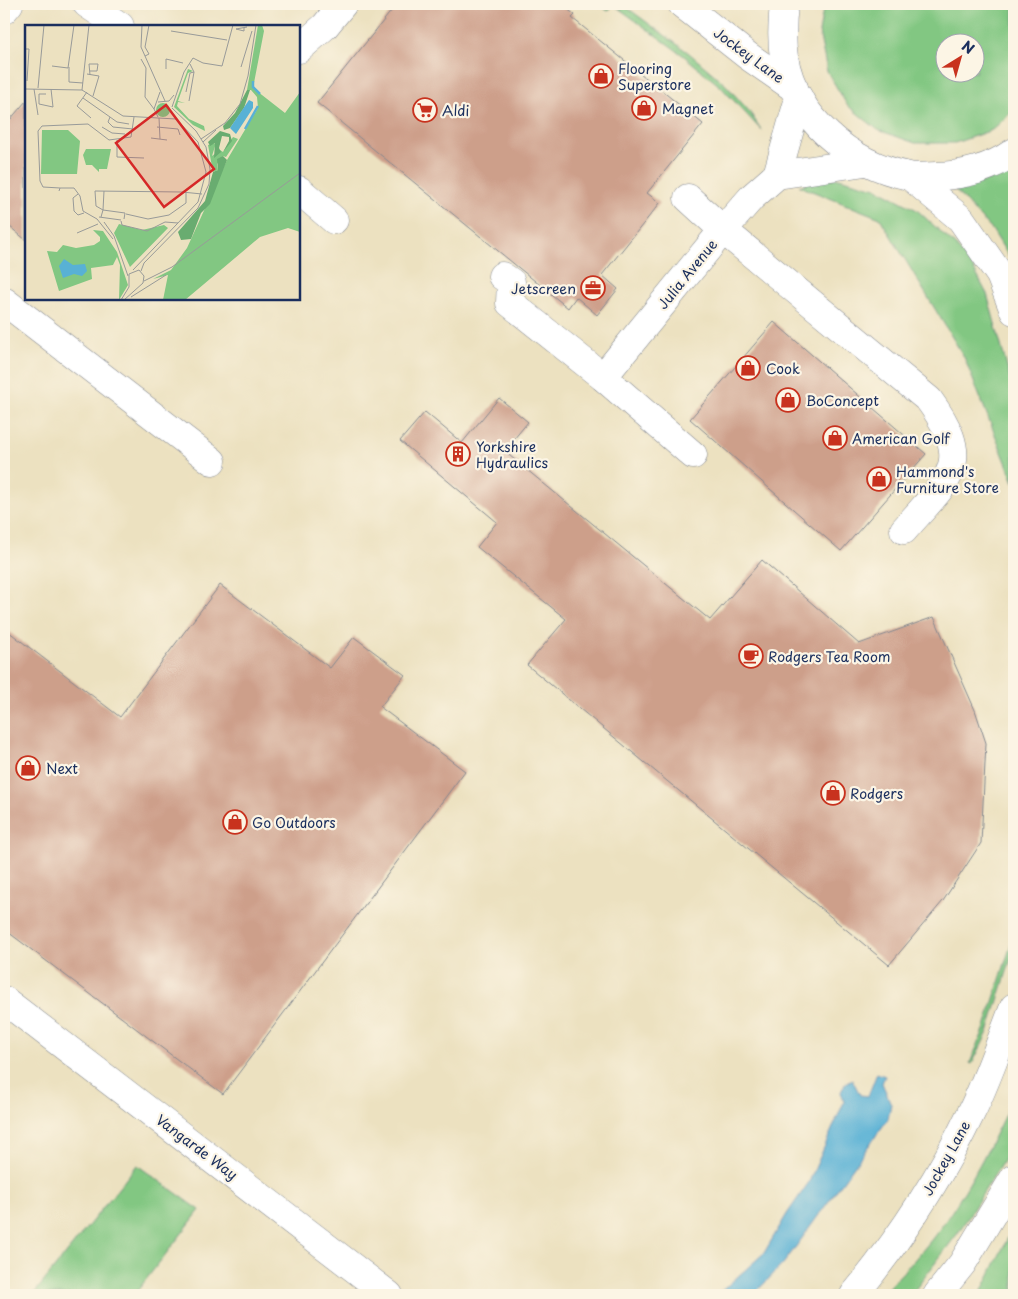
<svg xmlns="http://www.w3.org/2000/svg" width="1018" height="1299" font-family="'Playpen Sans',sans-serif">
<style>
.green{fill:#82c782;stroke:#4e7b70;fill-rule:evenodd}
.water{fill:#58b1d5;stroke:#3a709a}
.building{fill:#cd9f8a}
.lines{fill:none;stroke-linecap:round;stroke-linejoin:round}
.minor-casing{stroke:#84888f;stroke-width:29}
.minor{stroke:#fff;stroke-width:28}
.labels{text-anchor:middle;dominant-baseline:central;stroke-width:4.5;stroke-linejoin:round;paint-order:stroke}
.street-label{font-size:14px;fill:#1b2f5e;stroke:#fcf5e5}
.poi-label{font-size:14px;fill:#1b2f5e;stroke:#fcf5e5;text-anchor:start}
.inset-river{fill:none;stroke:#58b1d5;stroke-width:2.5}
.inset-road{fill:none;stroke:#989a99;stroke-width:1}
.view{fill:#d62828;fill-opacity:0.15;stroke:#d62828;stroke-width:2.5}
.inset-edge{fill:none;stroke:#1b2f5e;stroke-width:2.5}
</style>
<rect width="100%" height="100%" fill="#fcf5e5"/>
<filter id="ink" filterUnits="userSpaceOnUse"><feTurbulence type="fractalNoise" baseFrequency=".02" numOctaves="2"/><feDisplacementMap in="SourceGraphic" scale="10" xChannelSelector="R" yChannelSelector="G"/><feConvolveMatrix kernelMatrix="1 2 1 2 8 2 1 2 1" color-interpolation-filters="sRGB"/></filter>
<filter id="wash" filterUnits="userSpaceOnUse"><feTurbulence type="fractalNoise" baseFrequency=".0096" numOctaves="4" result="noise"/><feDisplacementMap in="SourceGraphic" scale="20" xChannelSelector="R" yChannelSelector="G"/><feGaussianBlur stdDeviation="1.12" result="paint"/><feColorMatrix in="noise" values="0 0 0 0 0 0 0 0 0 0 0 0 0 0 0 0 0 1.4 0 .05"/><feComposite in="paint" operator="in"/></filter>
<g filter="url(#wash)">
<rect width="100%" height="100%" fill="#ece1c0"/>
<g class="green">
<polygon points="599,4 622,4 689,53 725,84 749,111 762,131 721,87 684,56 614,5 608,11"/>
<path d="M 824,4 L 1014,4 L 1014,110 L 992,130 L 955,143 L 915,143 L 878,130 L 847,105 L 827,71 L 819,32 ZM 976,42 L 976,72 L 946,72 L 946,42 Z"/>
<polygon points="1014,169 1014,265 993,231 954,189 990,180"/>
<polygon points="839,178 876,188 917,210 956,246 972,266 987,294 1014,393 1014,482 964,357 880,218 799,186 821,179"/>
<polygon points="1014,935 1014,949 988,1032 972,1064 970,1063 984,1030"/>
<path d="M 1014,1096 L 1014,1144 L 1012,1147 L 958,1233 L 911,1295 L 881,1295 C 904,1271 927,1248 946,1220 C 973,1181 993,1139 1014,1096 Z"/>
<polygon points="137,1165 200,1210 134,1295 33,1295"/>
<polygon points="1014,1225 1014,1295 980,1295"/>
</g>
<polygon class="water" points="877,1073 885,1076 882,1083 891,1104 888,1119 795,1248 783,1264 753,1295 717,1295 764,1253 787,1214 809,1182 844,1102 841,1092 845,1084 852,1079 860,1095 868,1096"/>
<g id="blocks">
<g class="building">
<polygon points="397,4 561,4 575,15 572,18 703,124 647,193 660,203 602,275 618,289 597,315 576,297 568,308 317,103"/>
<polygon points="26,101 26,240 4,222 4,127"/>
<polygon points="774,322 926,454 841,551 690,419"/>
<polygon points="499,398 528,422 504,451 710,620 762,560 859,644 934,617 975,710 986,743 981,843 943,901 889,965 527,665 566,619 477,547 497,522 400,441 425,412 462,443"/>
<polygon points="220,585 330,668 354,637 405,675 380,707 465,771 223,1094 4,929 4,628 120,717"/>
</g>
</g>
</g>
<g filter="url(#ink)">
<use href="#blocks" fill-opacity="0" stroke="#84888f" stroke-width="1"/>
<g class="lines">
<g class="minor-casing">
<g id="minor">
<polyline points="87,4 120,26"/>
<polyline points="682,4 748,56 794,88"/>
<path d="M 784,4 C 782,22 781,39 784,57 C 795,119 850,164 909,176 C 917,178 927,176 936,176 C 963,176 992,168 1014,152"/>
<polyline points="4,10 9,4"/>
<polyline points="299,49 325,26 343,4"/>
<polyline points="777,175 799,98"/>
<polyline points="911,177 961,219 1000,275 1014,311"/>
<polyline points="299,190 334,220"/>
<path d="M 688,198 L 723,230 L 929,400 C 976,464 948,479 904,530"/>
<polyline points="502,276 511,282 510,303 603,377 693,455"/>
<polyline points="4,301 212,461"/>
<polyline points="603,377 723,230 752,197 777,175 865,162"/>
<polyline points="4,1000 389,1295"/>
<path d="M 854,1295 C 900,1239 940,1178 971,1113 C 988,1079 1000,1042 1014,1007"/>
<polyline points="937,1295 962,1264 1014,1178"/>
</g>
</g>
<use href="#minor" class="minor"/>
</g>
</g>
<defs>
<g id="shop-ring" transform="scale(1.25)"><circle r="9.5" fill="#fcf5e5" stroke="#c8321e" stroke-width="1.5"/><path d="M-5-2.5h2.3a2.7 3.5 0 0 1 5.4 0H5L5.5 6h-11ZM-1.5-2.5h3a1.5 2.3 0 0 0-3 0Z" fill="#c8321e"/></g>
<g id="supermarket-ring" transform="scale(1.25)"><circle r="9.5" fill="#fcf5e5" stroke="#c8321e" stroke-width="1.5"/><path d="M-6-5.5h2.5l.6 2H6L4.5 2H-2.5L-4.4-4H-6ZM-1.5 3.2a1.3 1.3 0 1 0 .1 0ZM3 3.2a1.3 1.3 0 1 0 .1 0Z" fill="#c8321e"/></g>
<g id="office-ring" transform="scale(1.25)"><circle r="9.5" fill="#fcf5e5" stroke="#c8321e" stroke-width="1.5"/><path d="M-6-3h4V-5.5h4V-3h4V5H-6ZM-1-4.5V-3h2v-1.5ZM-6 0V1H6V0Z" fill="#c8321e"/></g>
<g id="building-ring" transform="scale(1.25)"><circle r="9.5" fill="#fcf5e5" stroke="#c8321e" stroke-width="1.5"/><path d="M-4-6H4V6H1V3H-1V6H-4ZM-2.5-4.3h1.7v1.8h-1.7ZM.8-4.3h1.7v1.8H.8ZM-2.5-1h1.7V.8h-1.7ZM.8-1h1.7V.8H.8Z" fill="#c8321e"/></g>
<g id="cafe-ring" transform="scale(1.25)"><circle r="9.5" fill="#fcf5e5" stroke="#c8321e" stroke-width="1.5"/><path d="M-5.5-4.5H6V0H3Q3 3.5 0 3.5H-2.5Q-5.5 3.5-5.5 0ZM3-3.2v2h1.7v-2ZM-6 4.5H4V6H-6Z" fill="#c8321e"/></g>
</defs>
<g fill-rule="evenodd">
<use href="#shop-ring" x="601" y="76"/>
<use href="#shop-ring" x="644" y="108"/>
<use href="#supermarket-ring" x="425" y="110"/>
<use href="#office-ring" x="593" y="288"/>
<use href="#shop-ring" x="748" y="368"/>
<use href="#shop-ring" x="788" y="400"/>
<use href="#shop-ring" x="835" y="438"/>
<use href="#building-ring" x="458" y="454"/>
<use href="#shop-ring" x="879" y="479"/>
<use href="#cafe-ring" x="751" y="656"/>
<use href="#shop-ring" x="28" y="768"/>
<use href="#shop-ring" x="833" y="793"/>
<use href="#shop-ring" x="235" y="822"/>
</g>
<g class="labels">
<g class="street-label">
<text transform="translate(749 55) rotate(36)">Jockey Lane</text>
<text transform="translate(687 274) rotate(-51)">Julia Avenue</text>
<text transform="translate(197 1147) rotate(37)">Vangarde Way</text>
<text transform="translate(946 1158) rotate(-61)">Jockey Lane</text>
</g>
<g class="poi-label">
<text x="618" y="68">Flooring<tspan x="618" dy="16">Superstore</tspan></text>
<text x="662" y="108">Magnet</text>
<text x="442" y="110">Aldi</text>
<text x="576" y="288" text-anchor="end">Jetscreen</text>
<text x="766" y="368">Cook</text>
<text x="806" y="400">BoConcept</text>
<text x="852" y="438">American Golf</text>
<text x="476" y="446">Yorkshire<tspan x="476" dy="16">Hydraulics</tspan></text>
<text x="896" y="471">Hammond's<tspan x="896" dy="16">Furniture Store</tspan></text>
<text x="768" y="656">Rodgers Tea Room</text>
<text x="46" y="768">Next</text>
<text x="850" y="793">Rodgers</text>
<text x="252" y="822">Go Outdoors</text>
</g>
</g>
<g transform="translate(25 25)">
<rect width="275" height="275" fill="#ece1c0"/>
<path d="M 233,0 L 237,0 L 239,6 L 228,63 L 260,88 L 275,67 L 275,207 L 263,203 L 235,212 L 160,275 L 138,275 L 143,250 L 128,254 L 146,245 L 162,223 L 202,135 L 233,83 L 232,72 L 226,65 L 222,65 ZM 163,44 L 168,46 L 163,48 L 153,76 L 160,78 L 153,77 L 152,81 L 164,94 L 179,101 L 180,106 L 168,100 L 149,82 ZM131 85a7 7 0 1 1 14 0a7 7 0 1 1-14 0ZM 17,105 L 43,105 L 55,116 L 52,149 L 16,149 ZM 208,112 L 213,114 L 201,132 L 198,131 L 192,139 L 193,145 L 188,147 L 183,120 L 191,118 L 187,131 L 195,125 L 198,127 ZM 61,124 L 86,124 L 82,144 L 74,144 L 74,147 L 67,140 L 61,140 L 58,130 ZM 94,199 L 117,205 L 139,200 L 143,203 L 105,242 L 89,208 ZM 68,205 L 78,206 L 92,227 L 103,260 L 94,275 L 95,240 L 92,232 L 88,240 L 66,243 L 67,254 L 34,266 L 22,226 L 32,227 L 38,220 L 51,223 L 69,220 L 75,216 L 75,212 Z" fill="#82c782"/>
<path d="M 222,65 L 225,65 L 219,83 L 205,103 L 199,105 L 198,101 L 210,88 ZM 195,106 L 205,109 L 207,116 L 198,127 L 204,116 L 204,112 L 197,111 L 194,123 L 196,127 L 189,133 L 190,118 L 185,121 L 183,117 ZM 198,131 L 202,135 L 185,179 L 176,188 L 166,214 L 156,215 L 153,207 L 180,176 L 188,147 L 193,145 L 192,134 Z" fill="#69ac70"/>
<path d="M 224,75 L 228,77 L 228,83 L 211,109 L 205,103 ZM 39,234 L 48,240 L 60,239 L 62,246 L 57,251 L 49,249 L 38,253 L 34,241 Z" fill="#58b1d5"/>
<path class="inset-river" d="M 228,56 L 228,62 L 235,69M 220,104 L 233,81"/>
<path class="inset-road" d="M 117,0 L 116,22 L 140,76M 219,3 L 219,6 L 211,4 L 222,2M 146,6 L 202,15M 0,24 L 4,24 L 2,56M 120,31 L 124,29 L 120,22 L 124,0M 168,33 L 178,38 L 197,41 L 208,0M 116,34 L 121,43 L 120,72 L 129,84M 27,41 L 43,43 L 49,0M 44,42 L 44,57 L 58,58M 216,42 L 227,6M 141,44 L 141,34 L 158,38M 62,49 L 74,51 L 68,71M 65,50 L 64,39 L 73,39 L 72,46 L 65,46M 13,63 L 19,0M 0,64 L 57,65 L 98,91 L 151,94 L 173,117 L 181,147 L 173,177 L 108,245M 9,64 L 13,90M 57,65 L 64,0M 62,67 L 52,81 L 66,93M 161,67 L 165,48 L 169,47M 21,69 L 14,69 L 14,79 L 28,82 L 26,64M 58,73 L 85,92 L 83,97 L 88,102 L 108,104M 164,76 L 169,47 L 165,39M 133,77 L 144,76 L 149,70M 147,82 L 159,47 L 168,33M 85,92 L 92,97 L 104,99M 133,92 L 129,84 L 135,67M 134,93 L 135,114M 77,102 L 87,108 L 100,109M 132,102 L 153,104 L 155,110M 106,112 L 109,92M 126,113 L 142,115M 176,114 L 200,98 L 215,79 L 223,51 L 231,0M 92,115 L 92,132 L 119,133M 178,117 L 191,105M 35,163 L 18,162 L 15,156 L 13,106 L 17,101 L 63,99 L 84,115 L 106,112M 34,166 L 35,163 L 49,163 L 55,171 L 58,186 L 72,194M 79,166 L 78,185 L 71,181 L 70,166 L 157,167 L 177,169M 53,169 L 48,173 L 49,186 L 53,190 L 59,188M 101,189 L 123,194 L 144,190 L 161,178 L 161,167M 74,192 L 96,195M 76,192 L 78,185 L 100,188 L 99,194M 72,194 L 88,214M 96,196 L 97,200 L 122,206 L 140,197 L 153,198M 79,197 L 89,211 L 103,251M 52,208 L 73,199M 116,246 L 119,238 L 173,183 L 184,159 L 185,144 L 181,122 L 171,106 L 147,83M 119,256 L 147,242 L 275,148M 106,272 L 141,250M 96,275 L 104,262 L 104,249 L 114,245 L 119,251 L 118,258 L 99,275"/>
<path class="view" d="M 141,80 L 189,144 L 139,182 L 91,118 Z"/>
<rect width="275" height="275" class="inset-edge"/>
</g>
<rect width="1018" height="1299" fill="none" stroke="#fcf5e5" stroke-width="20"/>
<g transform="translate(960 58) rotate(37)"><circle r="24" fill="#fcf5e5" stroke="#a2a6af"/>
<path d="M0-4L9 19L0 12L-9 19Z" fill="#c8321e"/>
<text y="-8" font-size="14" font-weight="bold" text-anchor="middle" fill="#1b2f5e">N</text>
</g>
</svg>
